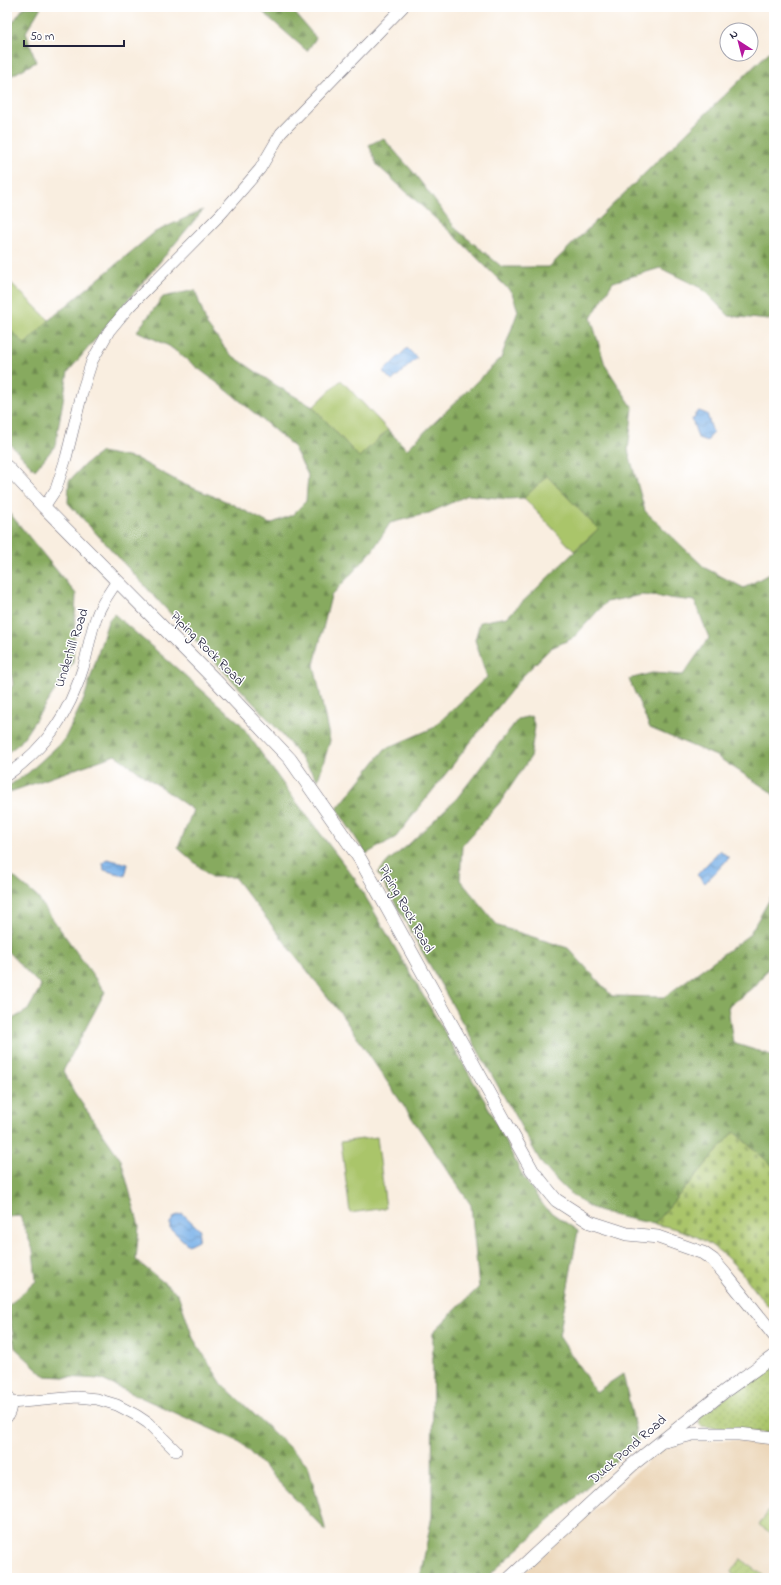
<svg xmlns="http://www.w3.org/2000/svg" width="781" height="1585" font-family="'Indie Flower',sans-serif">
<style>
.built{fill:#ecd7ba}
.grass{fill:url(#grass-dots);stroke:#667453}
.forest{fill:url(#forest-firs);stroke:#54664d}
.cemetery{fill:url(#cemetery-stones);stroke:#667453}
.park{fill:url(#park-crowns);stroke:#667453}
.garden{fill:url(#garden-furrows);stroke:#667453}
.pitch{fill:#aac56b;stroke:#667453}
.water{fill:url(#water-waves);stroke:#4d6992}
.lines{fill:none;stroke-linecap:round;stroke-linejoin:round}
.minor-casing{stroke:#6d6975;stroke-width:12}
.tertiary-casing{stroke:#6d6975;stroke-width:14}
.minor{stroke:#fff;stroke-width:11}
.tertiary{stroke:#fff;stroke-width:13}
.labels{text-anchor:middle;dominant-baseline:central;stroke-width:3;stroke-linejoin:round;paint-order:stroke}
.street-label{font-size:14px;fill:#22223b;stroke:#fff}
</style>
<defs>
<pattern id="grass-dots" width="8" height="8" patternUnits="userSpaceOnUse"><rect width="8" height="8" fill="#aac56b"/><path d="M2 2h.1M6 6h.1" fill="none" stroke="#92a95e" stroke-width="1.8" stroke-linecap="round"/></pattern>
<pattern id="forest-firs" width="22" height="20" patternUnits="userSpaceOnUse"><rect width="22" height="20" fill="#87aa5f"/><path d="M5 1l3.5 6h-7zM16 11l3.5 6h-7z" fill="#6e8a50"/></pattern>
<pattern id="cemetery-stones" width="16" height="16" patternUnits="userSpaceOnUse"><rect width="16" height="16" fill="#aac56b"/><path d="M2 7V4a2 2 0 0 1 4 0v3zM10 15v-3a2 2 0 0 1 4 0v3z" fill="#92a95e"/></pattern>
<pattern id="park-crowns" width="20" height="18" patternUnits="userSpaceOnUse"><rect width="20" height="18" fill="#aac56b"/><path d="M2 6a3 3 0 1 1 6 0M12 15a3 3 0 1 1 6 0" fill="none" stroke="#92a95e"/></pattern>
<pattern id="garden-furrows" width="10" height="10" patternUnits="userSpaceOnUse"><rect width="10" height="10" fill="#aac56b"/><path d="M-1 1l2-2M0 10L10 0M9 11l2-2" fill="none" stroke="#92a95e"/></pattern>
<pattern id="water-waves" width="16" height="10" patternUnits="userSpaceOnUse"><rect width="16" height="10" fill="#78b0e8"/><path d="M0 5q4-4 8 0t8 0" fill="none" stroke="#628fbd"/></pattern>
</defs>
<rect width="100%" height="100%" fill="#fff"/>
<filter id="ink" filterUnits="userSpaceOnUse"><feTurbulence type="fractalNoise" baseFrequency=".025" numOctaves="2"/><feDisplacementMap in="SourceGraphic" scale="8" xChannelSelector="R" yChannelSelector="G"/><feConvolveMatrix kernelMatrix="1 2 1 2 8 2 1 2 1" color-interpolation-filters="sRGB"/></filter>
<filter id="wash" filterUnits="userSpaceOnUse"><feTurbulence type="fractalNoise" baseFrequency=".012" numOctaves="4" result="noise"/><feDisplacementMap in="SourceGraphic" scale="16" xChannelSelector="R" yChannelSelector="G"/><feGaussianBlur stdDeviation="0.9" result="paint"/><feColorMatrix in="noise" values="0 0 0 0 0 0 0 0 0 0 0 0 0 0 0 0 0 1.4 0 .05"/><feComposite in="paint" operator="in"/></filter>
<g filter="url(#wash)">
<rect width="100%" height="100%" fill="#f9eee0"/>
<polygon class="built" points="736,1440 774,1446 774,1578 518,1578 663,1448 690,1441"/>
<polygon class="grass" points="774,1366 774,1434 701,1426 699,1423 701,1416 768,1367"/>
<g class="forest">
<polygon points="24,7 41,7 26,32 36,62 7,78 7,30"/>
<polygon points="257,7 290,7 316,38 307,51"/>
<polygon points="774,47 773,210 774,211 774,314 769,320 729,316 701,288 660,268 613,282 591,318 605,365 633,408 628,450 645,511 705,568 744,588 774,571 774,796 771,792 716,756 650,728 629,679 652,673 683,675 709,638 695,601 642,595 606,602 573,638 551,648 521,678 396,837 366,854 337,809 385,749 433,728 487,677 475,640 480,622 507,617 598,529 547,476 524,498 508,499 468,495 429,513 390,523 373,550 331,596 314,665 330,741 318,780 281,733 68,503 69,481 84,465 101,452 137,459 183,484 228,502 270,524 292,515 306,501 308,475 293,446 233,395 169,346 137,331 163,297 195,290 207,325 230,354 274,384 313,407 359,457 388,430 407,449 501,358 518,311 512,293 460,241 377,165 369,145 383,138 414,173 456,229 502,267 549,267"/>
<polygon points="203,210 68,372 55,446 35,470 7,441 7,327 25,344 49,320 155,232"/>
<polygon points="7,510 76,594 73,663 20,743 7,753 7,692 13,685 7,642"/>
<polygon points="114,614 240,723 288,791 355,879 486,1103 524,1178 546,1209 578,1231 559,1336 596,1392 623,1374 638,1441 486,1578 420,1578 432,1516 433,1332 479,1287 471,1205 341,1014 234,877 211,877 178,848 193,810 115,755 7,793 7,787 28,773 64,740 84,699 108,621"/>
<path d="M 531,716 L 535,727 L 530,758 L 501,801 L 462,846 L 460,880 L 498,926 L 568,948 L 612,996 L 664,997 L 749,935 L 774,892 L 774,960 L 756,985 L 728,1007 L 733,1043 L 774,1056 L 774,1167 L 734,1132 L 654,1224 C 638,1220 610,1216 596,1210 C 573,1199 558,1183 542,1164 L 378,873 L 388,861 L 407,846 L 457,798 L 518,719 Z"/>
<polygon points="7,871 37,897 105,992 63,1071 74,1092 121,1160 139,1226 136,1260 178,1294 193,1338 222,1384 308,1465 326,1531 240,1442 100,1379 45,1376 15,1348 8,1306 36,1281 33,1250 20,1216 7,1217 7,1022 28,1010 41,986 7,951"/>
</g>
<path class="cemetery" d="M 734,1132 L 774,1167 L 774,1312 C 761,1300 752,1285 741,1272 C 714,1242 692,1231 654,1224 Z"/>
<polygon class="park" points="774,1503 774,1535 759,1525"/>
<polygon class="garden" points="741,1559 767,1578 734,1578 735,1576 731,1573"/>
<g class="pitch">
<polygon points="7,279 49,320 25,344 7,327"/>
<polygon points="341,380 388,430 359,457 313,407"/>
<polygon points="547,476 598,529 574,551 524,498"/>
<polygon points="377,1137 386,1208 350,1213 341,1142"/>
</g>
<g class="water">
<polygon points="407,348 417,358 392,381 383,372"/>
<polygon points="699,411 707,414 713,433 709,436 709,439 707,441 698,438 692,419 695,418 695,414"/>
<polygon points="720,850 729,858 705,883 697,875"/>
<polygon points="107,859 128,864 125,876 104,870 103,863"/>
<polygon points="183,1214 200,1230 198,1240 188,1245 170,1228 170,1223 175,1216"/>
</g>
</g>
<g filter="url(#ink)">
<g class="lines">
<g class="minor-casing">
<g id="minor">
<polyline points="44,507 56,489 66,458 83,389 92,361 109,331 129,307 221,214 260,169 281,133 403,7"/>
<path d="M 7,775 C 46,748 69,714 83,668 C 88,652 90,634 96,618 C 100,605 110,592 117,581"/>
<path d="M 7,1394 C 12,1402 12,1409 7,1417"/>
<polyline points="11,1403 77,1397 97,1399 117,1405 136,1415 148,1423 176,1451"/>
</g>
</g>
<g class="tertiary-casing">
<g id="tertiary">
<polyline points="7,467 44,507 218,683 290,759 360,859 532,1170 556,1200 590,1222 627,1234 658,1237 703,1253 713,1260 725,1274 774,1335"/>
<polyline points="665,1441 693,1434 739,1434 774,1438"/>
<polyline points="510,1578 632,1465 725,1391 774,1356"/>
</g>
</g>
<use href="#minor" class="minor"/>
<use href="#tertiary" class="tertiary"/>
</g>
</g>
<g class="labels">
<g class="street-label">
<text transform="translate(72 648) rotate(-72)">Underhill Road</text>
<text transform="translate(207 649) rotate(45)">Piping Rock Road</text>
<text transform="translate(406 909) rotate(61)">Piping Rock Road</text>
<text transform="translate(628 1450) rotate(-41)">Duck Pond Road</text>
</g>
</g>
<rect width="781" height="1585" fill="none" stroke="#fff" stroke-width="24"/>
<g transform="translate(739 42) rotate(324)"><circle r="19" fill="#ffffff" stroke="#a7a7b1"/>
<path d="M0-3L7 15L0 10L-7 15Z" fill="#b5179e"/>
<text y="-6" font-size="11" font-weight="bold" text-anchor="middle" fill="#22223b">N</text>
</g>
<path d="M24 40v6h100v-6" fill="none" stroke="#22223b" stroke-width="2"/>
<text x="30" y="40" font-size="12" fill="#22223b" stroke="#ffffff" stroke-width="3" paint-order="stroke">50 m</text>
</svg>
